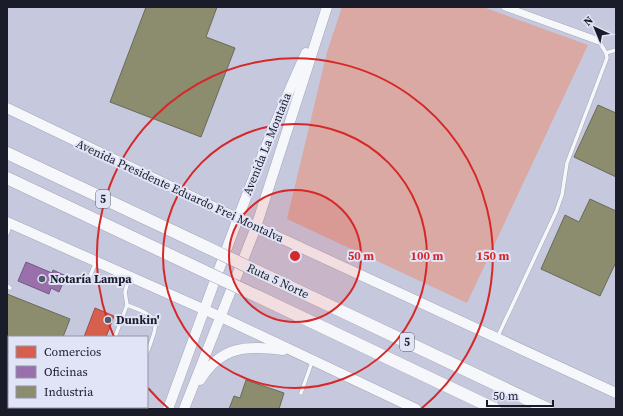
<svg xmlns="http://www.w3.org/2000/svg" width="623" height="416" viewBox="0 0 623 416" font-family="'Source Serif 4',serif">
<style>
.green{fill:#daa9a3}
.shops{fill:#d6604d;stroke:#9e4c42}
.offices{fill:#9970ab;stroke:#735784}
.industry{fill:#8c8c6e;stroke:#6a6a59}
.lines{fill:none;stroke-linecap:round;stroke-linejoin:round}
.lane-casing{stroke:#a5a8b7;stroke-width:4.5}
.street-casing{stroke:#a5a8b7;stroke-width:8}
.secondary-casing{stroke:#a5a8b7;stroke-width:11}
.highway-casing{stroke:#a5a8b7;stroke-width:13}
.lane{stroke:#f6f7fa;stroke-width:3.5}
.street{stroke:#f6f7fa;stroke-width:7}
.secondary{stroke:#f6f7fa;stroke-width:10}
.highway{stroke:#f6f7fa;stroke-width:12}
.highway-bridge-casing{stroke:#a5a8b7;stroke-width:13;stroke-linecap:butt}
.highway-bridge{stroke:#f6f7fa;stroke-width:12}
.ring{fill:none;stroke:#d62828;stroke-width:2}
.poi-dot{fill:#565968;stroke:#e1e4f7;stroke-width:1.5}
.labels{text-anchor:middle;stroke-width:4;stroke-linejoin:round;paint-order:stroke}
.shield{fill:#e1e4f7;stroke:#565867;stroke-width:1}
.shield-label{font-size:11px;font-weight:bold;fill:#1a1c29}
.street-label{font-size:12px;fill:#1a1c29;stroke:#e1e4f7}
.poi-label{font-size:12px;font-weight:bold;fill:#1a1c29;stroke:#e1e4f7;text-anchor:start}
.centre{fill:#d62828;stroke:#e1e4f7;stroke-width:2}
.ring-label{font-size:12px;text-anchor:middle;font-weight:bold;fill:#d62828;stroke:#e1e4f7;stroke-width:4;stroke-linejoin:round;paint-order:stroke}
</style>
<rect width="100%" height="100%" fill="#c6c9dd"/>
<polygon class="green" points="342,7 483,7 588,45 467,303 287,219 327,52"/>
<g class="shops">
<polygon points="95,308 114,316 106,337 84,337"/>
<polygon points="57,407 79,407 78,409 56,409"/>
</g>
<polygon class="offices" points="26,262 52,273 53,270 66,276 59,292 51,288 49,294 18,281"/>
<g class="industry">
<polygon points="146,7 217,7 206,37 235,48 201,137 110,102"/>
<polygon points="598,105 616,113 616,177 574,157"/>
<polygon points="590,199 616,211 616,262 600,296 541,269 565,215 579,222"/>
<polygon points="7,294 70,319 63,337 9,337 9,407 22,407 21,409 7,409"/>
<polygon points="246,380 284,393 279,409 229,409 234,396 240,398"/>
</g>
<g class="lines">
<g class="lane-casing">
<g id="lane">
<polyline points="606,53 616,50"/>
<polyline points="7,234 10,226"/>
<polyline points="87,283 96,262"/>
<polyline points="7,286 10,288"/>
<path d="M127,305C162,318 159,320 147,353"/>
<polyline points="115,337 127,305 125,292 129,278"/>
<polyline points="497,338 556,212 562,195 567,163 607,58 606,53 599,41"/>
<polyline points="301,393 312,362"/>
<polyline points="88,407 91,409"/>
<polyline points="127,409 128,407"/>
</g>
</g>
<g class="street-casing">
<polyline id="street" points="505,7 599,41"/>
</g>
<g class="secondary-casing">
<g id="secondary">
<polyline points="7,108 224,212 616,393"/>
<polyline points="7,222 221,317 416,409"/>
<path d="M200,380C222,345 246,346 283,350"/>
<path d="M168,409C212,290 253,169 306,53"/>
<polyline points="184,409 256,227 327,7"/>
</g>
</g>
<g class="highway-casing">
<g id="highway">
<polyline points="7,153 200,244"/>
<polyline points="7,178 191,265"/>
<polyline points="265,275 548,409"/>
<polyline points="257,296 495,409"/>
</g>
</g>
<use href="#lane" class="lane"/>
<use href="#street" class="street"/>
<use href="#secondary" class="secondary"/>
<use href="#highway" class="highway"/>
<g class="highway-bridge-casing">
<g id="highway-bridge">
<polyline points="200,244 265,275"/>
<polyline points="191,265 257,296"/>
</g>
</g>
<use href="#highway-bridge" class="highway-bridge"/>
</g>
<circle cx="295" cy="256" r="66" fill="#d62828" fill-opacity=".12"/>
<g class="ring">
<circle cx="295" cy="256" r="66"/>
<circle cx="295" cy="256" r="132"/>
<path d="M169 409A198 198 0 0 1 148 388M114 337A198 198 0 1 1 421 409"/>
</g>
<g class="poi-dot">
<circle cx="42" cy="279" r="4"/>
<circle cx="108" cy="320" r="4"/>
</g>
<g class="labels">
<g class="shield">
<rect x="96" y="190" width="14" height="18" rx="3"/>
<rect x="400" y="333" width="14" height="18" rx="3"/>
</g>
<g class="shield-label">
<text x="103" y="203">5</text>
<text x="407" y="346">5</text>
</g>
<g class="street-label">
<text transform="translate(267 144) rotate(-68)" y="4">Avenida La Montaña</text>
<text transform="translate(180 191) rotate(25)" y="4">Avenida Presidente Eduardo Frei Montalva</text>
<text transform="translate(278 281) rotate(25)" y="4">Ruta 5 Norte</text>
</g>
<g class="poi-label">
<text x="50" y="283">Notaría Lampa</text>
<text x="116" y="324">Dunkin'</text>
</g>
</g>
<circle cx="295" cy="256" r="6" class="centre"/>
<g class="ring-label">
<text x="361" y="260">50 m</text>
<text x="427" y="260">100 m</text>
<text x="493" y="260">150 m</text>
</g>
<rect width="623" height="416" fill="none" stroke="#1a1c29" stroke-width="16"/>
<rect x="8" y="336" width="140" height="72" fill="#e1e4f7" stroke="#9194a5"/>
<rect x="16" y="346" width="20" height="12" fill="#d6604d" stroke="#9194a5"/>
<text x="44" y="356" font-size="12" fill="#1a1c29">Comercios</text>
<rect x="16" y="366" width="20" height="12" fill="#9970ab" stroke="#9194a5"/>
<text x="44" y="376" font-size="12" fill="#1a1c29">Oficinas</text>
<rect x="16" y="386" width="20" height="12" fill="#8c8c6e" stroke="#9194a5"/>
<text x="44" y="396" font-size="12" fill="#1a1c29">Industria</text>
<g transform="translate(595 28) rotate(316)" stroke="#e1e4f7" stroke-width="3" paint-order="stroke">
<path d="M0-3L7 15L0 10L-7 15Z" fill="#1a1c29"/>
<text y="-6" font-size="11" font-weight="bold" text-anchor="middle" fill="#1a1c29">N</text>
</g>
<path d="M487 400v6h66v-6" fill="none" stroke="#1a1c29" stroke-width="2"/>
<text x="493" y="400" font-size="12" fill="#1a1c29" stroke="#e1e4f7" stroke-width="3" paint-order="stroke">50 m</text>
</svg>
